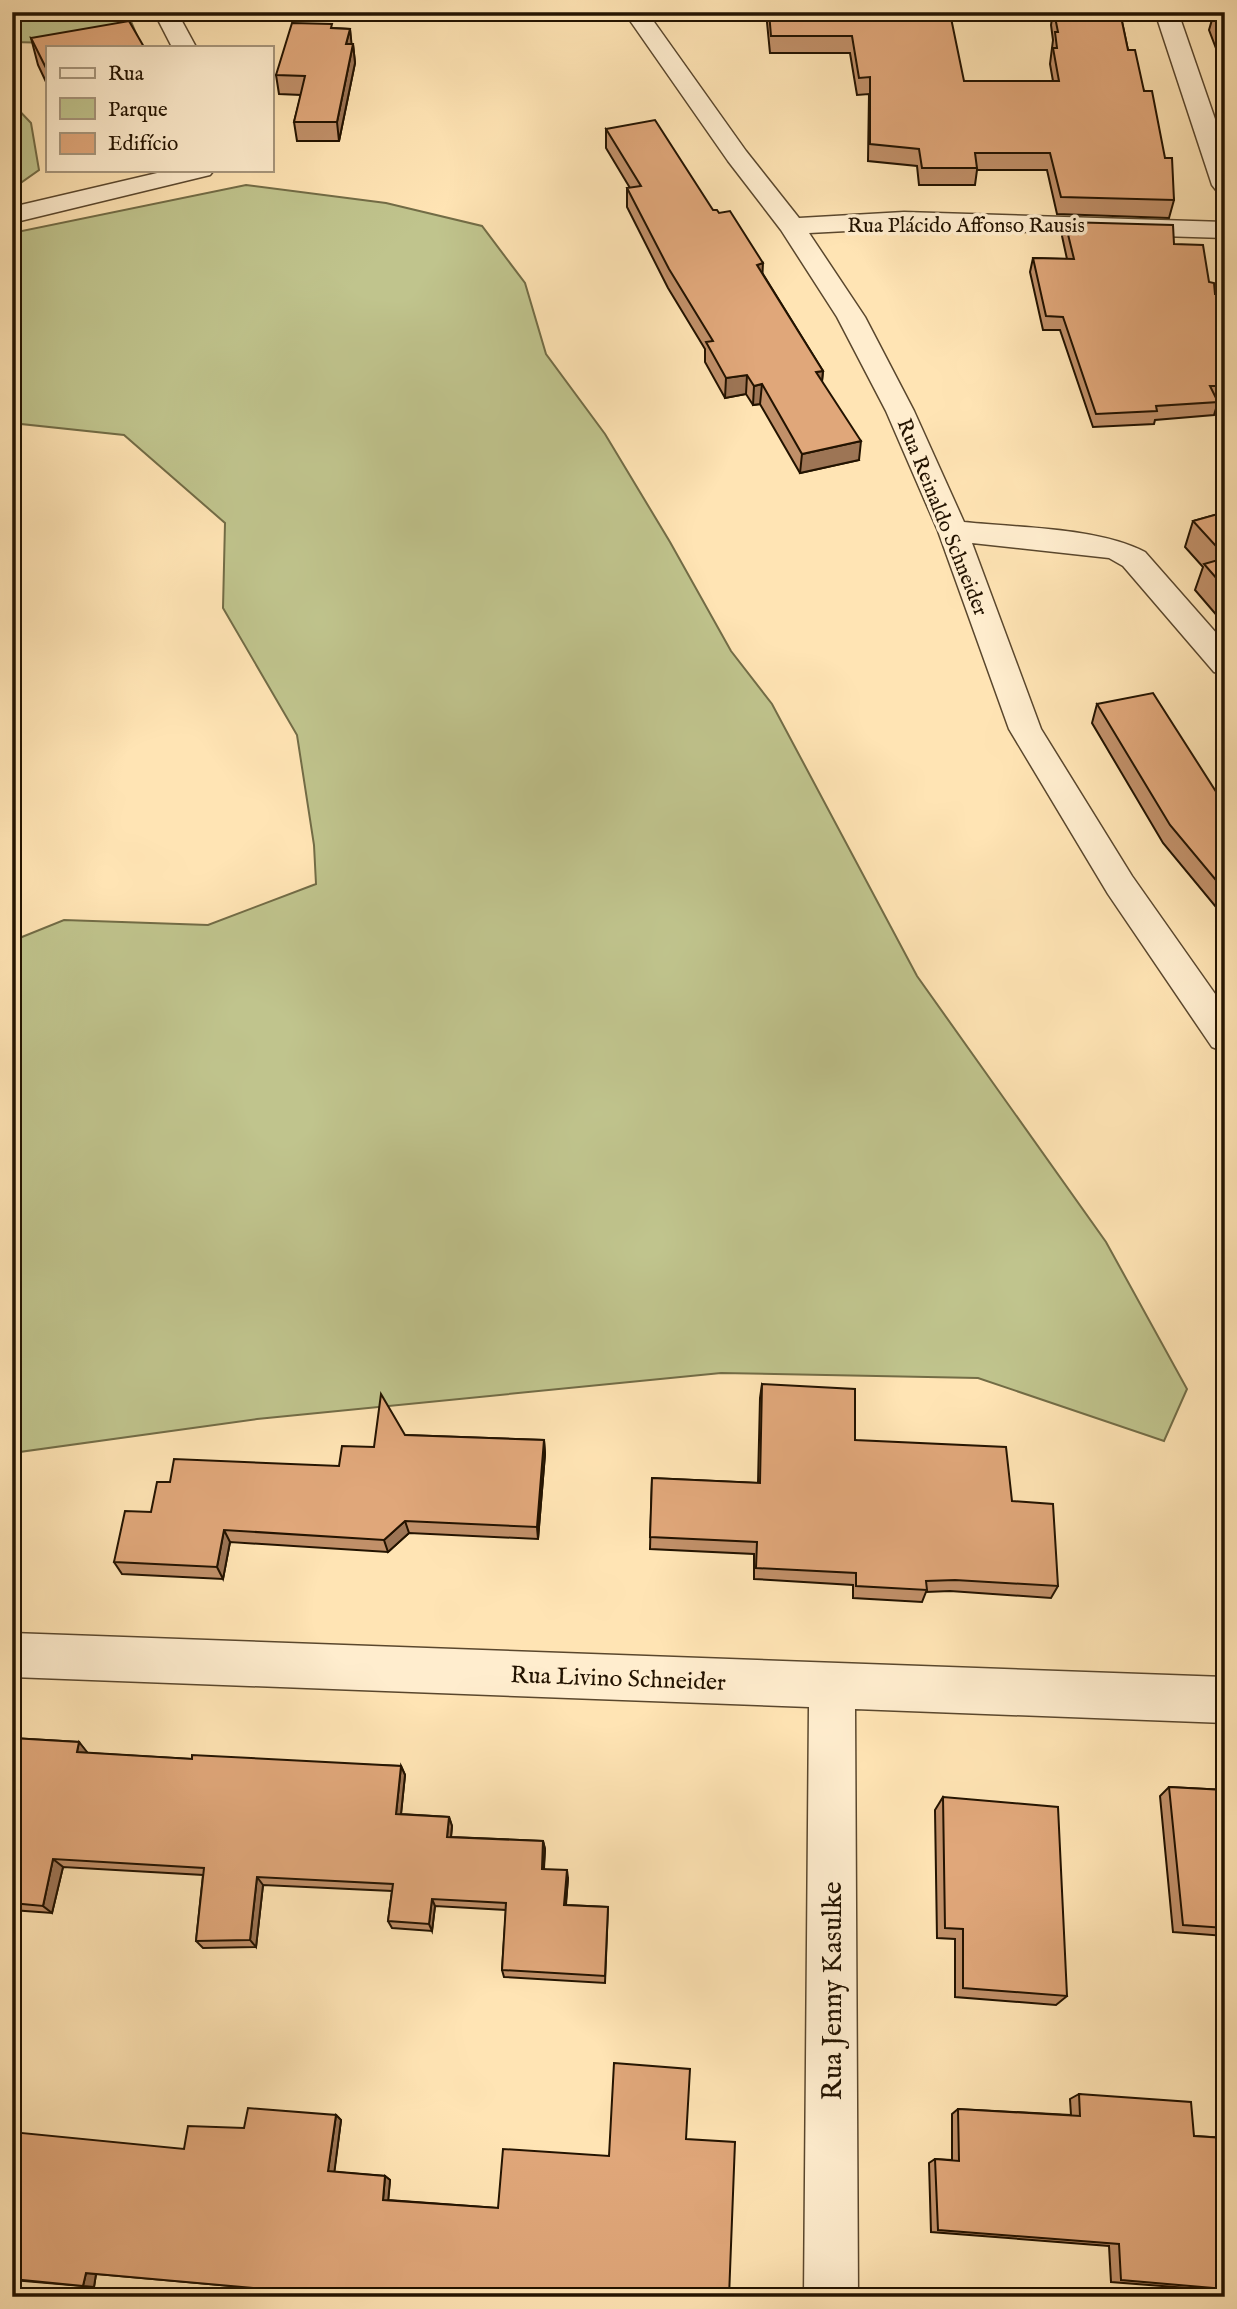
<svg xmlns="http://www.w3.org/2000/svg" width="1237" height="2309" viewBox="0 0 1237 2309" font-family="'IM FELL English',serif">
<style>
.green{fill:#c0c48d;stroke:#726c46;stroke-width:2}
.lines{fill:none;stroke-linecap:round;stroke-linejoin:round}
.minor-casing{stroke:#5a472d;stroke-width:3}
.minor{fill:#ffedce;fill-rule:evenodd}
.wall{fill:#c19069;stroke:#231300;stroke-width:2}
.shaded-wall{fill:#9d7555;stroke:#231300;stroke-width:2}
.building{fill:#e0a77a;stroke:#231300;stroke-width:2}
.labels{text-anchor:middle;stroke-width:7;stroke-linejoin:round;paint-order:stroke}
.far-street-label{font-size:21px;fill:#231300;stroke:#ffedce}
.street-label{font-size:24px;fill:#231300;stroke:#ffedce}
.near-street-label{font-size:28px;fill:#231300;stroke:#ffedce}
</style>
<rect width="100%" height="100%" fill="#ffe4b4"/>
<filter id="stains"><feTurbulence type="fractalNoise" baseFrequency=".00286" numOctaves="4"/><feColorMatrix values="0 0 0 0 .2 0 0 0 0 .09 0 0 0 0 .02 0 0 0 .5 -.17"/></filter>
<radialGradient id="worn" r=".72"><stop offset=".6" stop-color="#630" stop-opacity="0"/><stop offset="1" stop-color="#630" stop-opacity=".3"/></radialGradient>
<g class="green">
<polygon points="12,12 127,12 141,45 12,42"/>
<polygon points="12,103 31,123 39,170 12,189"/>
<polygon points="246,185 386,203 482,226 525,283 546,354 605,434 670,542 731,651 772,704 917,976 1106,1242 1187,1389 1164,1441 978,1378 721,1373 257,1419 12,1453 12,941 64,920 208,925 316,884 314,845 297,735 223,608 225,523 124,435 12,423 12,233"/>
</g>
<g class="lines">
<g class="minor-casing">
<g id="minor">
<polygon points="154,12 177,12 196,47 172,47"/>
<path d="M624,12H647L746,151L799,218L904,212L1225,222V238L904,228L809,233L865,317L914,411L964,522C1018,528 1097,527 1145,552L1225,643V675L1214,672L1123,566L1109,558L972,543L1041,729L1132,876L1225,1008V1052L1212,1047L1108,894L1009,729L938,531L886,411L837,317L781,230L728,161Z"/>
<polygon points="1155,12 1178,12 1225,148 1225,193 1216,190 1212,185"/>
<polygon points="170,170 214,170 210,175 12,223 12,207"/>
<polygon points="12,1633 1225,1677 1225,1723 855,1709 858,2297 804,2297 809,1707 12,1677"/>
</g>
</g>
<use href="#minor" class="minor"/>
</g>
<g class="wall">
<polygon points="766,12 898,12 899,18 964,81 1053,81 1050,64 1053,40 1051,25 1053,12 1120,12 1128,50 1144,91 1174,200 1169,218 1057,214 1047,170 977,170 975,185 919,185 917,166 868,161 869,94 857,95 850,53 770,53"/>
<polygon points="1225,12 1225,72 1209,30 1214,13"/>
<polygon points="332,28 350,29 351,44 353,44 355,63 339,141 297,141 294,122 301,95 279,94 276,75"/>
<polygon points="31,38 47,47 47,84 38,65"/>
<polygon points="606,129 713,210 763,274 823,371 822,382 859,460 800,473 760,404 753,405 746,394 725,398 705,362 705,349 668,288 627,207 627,188 630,188 606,148"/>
<polygon points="1065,222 1174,244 1209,282 1215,294 1225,295 1225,400 1217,399 1218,402 1214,415 1155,420 1154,424 1093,427 1060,330 1043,330 1030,272 1033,258 1067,259 1062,236"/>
<polygon points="1225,512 1225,625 1195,590 1203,567 1185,547 1193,521"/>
<polygon points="1097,704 1222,801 1225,800 1225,918 1163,843 1092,723"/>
<polygon points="762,1384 855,1440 1012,1501 1058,1586 1051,1598 950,1591 926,1592 922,1602 853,1598 853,1585 754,1579 754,1554 650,1549 652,1478 758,1483 760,1398"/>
<polygon points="405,1435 544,1440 545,1454 538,1539 409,1533 388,1552 230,1542 223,1579 122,1574 114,1562 151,1512 170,1482 339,1466 374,1447"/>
<polygon points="12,1738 79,1742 87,1753 192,1759 401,1766 405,1775 401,1814 449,1817 452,1826 451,1837 543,1841 545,1849 544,1869 568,1878 566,1905 608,1907 605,1983 504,1977 502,1970 506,1910 435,1906 432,1931 392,1928 388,1921 392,1891 263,1885 256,1947 203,1948 196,1941 203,1875 63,1867 52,1913 12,1910"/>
<polygon points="1169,1787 1225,1790 1225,1936 1173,1932 1160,1796"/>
<polygon points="943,1797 1067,1996 1056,2005 955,1997 955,1939 937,1938 935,1810"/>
<polygon points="1079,2094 1194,2136 1225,2138 1225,2297 1214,2297 1213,2290 1111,2282 1109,2246 931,2232 929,2163 935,2159 952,2160 952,2114 958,2109 1071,2115 1070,2099"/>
<polygon points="336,2115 341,2120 334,2172 385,2176 390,2180 388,2200 498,2208 609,2156 686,2139 343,2296 96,2274 94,2287 12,2280 184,2149 244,2128"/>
</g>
<g class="shaded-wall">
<polygon points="350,29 352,48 346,44"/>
<polygon points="353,44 355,63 339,141 337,122"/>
<polygon points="69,170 83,170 70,172"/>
<polygon points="763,263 762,283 757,265"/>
<polygon points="823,371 821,390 816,372"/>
<polygon points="747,375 746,394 725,398 726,378"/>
<polygon points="762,384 760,404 753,405 754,386"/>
<polygon points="861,441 859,460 800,473 802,454"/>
<polygon points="544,1440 545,1454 538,1539 537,1527"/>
<polygon points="405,1521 409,1533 388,1552 384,1540"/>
<polygon points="224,1530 230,1542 223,1579 217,1567"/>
<polygon points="79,1742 87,1752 85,1762 77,1752"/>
<polygon points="401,1766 405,1775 400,1823 396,1814"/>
<polygon points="449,1817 452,1826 450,1846 447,1837"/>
<polygon points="543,1841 545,1849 543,1877 542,1869"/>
<polygon points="53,1859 63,1867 52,1913 43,1906"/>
<polygon points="567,1870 568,1878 565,1912 564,1905"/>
<polygon points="257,1877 263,1885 256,1947 250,1940"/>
<polygon points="432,1899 435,1906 432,1931 429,1924"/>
<polygon points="336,2115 341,2120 334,2175 328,2171"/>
<polygon points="385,2176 390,2180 388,2203 383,2200"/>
<polygon points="86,2273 96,2274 94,2287 83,2286"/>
</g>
<g class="building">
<polygon points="769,12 898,12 899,18 951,18 964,81 1059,81 1053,48 1057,48 1055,32 1058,32 1054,12 1120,12 1128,50 1135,50 1144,91 1152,91 1165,158 1172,158 1174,200 1061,197 1050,153 975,153 977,168 922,168 919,149 870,144 870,77 859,78 852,36 771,36"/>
<polygon points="1225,12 1225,42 1214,13"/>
<polygon points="129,21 144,47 47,47 47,70 31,38"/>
<polygon points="292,23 332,24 331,28 350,29 346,44 353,44 337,122 294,122 305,76 276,75"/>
<polygon points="655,120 713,210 717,210 719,213 730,211 763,263 757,265 823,371 816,372 861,441 802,454 762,384 754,386 747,375 726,378 706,342 713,341 669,269 627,188 641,186 606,129"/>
<polygon points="1065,222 1173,225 1174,244 1203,245 1209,282 1214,283 1215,294 1225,295 1225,386 1210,386 1218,402 1156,406 1157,411 1096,414 1063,317 1046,316 1033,258 1074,259"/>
<polygon points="1225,512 1225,556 1193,521"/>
<polygon points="1225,558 1225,588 1204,564"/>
<polygon points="1153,693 1222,801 1225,800 1225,891 1170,825 1097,704"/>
<polygon points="762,1384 855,1389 855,1440 1006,1447 1012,1501 1053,1504 1058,1586 955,1580 926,1581 927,1590 856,1586 856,1573 756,1568 757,1542 650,1537 652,1478 760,1483"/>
<polygon points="381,1394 405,1435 544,1440 537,1527 405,1521 384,1540 224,1530 217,1567 114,1562 125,1511 151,1512 157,1482 170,1482 174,1459 339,1466 342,1446 374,1447"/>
<polygon points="12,1738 79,1742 77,1752 192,1759 192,1755 401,1766 396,1814 449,1817 447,1837 543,1841 542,1869 567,1870 564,1905 608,1907 605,1976 502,1970 506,1903 432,1899 429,1924 388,1921 393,1884 257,1877 250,1940 196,1941 204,1868 53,1859 43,1906 12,1903"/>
<polygon points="1169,1787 1225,1790 1225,1928 1183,1925"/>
<polygon points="943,1797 1058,1807 1067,1996 963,1988 963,1929 945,1928"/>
<polygon points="614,2063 690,2069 686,2139 735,2142 729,2297 342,2297 343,2296 86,2273 83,2286 12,2279 12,2132 184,2149 188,2126 244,2128 248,2108 336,2115 328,2171 385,2176 383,2200 498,2208 503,2149 609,2156"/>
<polygon points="1079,2094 1191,2102 1194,2136 1225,2138 1225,2289 1121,2280 1119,2244 938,2230 935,2159 959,2161 958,2109 1080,2116"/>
</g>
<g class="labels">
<g class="far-street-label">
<text x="966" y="232">Rua Plácido Affonso Rausis</text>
<text transform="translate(943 517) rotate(68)" y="7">Rua Reinaldo Schneider</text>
</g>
<g class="street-label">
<text transform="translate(618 1678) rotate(2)" y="8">Rua Livino Schneider</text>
</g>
<g class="near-street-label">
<text transform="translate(831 1991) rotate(-90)" y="10">Rua Jenny Kasulke</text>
</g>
</g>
<rect width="1237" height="2309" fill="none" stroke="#ffe4b4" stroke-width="42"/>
<rect x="14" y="14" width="1209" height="2281" fill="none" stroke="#231300" stroke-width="3.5"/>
<rect x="21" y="21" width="1195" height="2267" fill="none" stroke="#231300" stroke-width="2"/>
<rect x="46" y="46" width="228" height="126" fill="#ffedce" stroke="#a7967c" stroke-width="2"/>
<rect x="60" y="68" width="35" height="10" fill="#ffedce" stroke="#a7967c" stroke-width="2"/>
<text x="108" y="80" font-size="21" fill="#231300">Rua</text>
<rect x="60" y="98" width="35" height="21" fill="#c0c48d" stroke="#a7967c" stroke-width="2"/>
<text x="108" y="116" font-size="21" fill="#231300">Parque</text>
<rect x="60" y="133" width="35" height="21" fill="#e0a77a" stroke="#a7967c" stroke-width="2"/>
<text x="108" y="150" font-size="21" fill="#231300">Edifício</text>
<rect width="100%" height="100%" filter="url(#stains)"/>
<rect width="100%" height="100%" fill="url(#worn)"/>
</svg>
